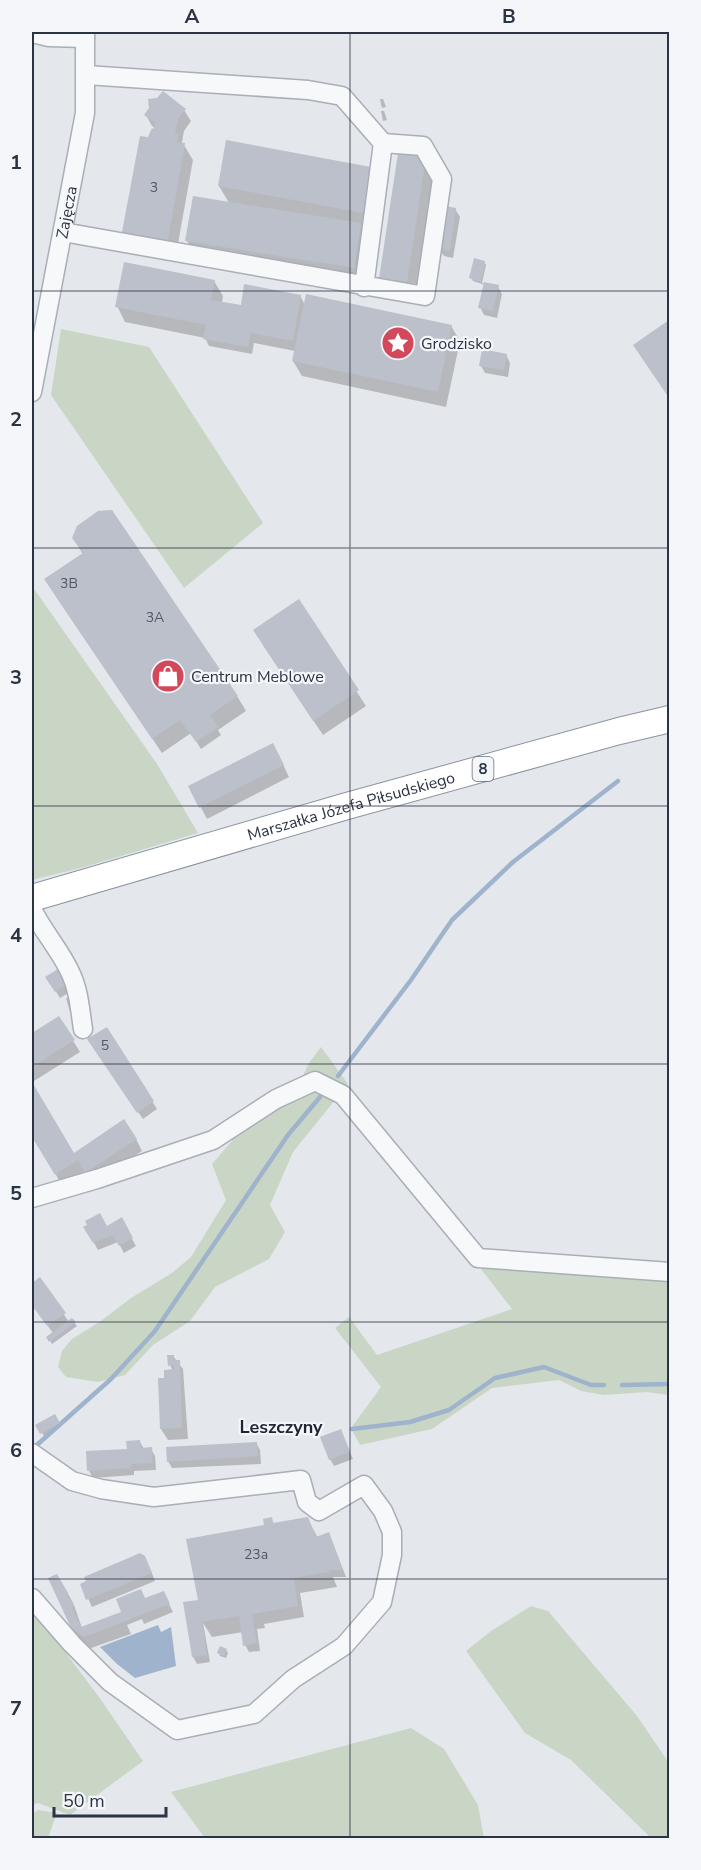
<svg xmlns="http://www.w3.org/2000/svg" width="701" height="1870" viewBox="0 0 701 1870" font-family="'Nunito Sans',sans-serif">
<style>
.green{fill:#c9d6c5}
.water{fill:#9fb4cc}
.shadow{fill:#0003}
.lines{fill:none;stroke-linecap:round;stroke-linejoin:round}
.stream{stroke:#9fb4cc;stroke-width:4.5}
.building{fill:#bbc0ca}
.minor-casing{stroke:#a9aeb7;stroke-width:21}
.highway-casing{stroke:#8b94a3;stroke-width:28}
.minor{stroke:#f7f8fa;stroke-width:18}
.highway{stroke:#fff;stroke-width:26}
.grid{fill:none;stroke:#2b3445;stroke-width:1.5;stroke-opacity:0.55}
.labels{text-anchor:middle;stroke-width:4.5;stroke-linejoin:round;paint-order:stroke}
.number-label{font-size:14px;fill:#4f5766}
.shield{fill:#f4f6f9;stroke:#676e7b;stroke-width:1.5}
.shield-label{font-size:15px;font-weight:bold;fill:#2b3445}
.street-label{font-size:16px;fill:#2b3445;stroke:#f4f6f9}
.poi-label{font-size:16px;fill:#2b3445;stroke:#f4f6f9;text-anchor:start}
.neighbourhood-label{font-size:18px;font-weight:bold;fill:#1d2536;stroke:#f4f6f9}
.neatline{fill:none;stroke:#2b3445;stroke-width:2}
.grid-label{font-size:20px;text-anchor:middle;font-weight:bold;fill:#2b3445}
</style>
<rect width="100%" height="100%" fill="#e4e7ec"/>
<g class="green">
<polygon points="61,329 149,347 263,523 184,588 51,395"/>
<polygon points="32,586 157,764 198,833 81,868 32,880"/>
<polygon points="321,1047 348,1084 293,1152 270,1205 285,1232 269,1259 215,1287 190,1321 153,1345 125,1375 98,1382 66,1377 58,1367 62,1351 72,1339 101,1321 131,1298 172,1273 191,1257 226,1200 212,1164 232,1141 234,1122 299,1084 309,1063"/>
<polygon points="489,1263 669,1281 669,1395 647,1392 604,1395 581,1391 559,1380 492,1388 432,1429 360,1445 351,1428 381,1387 335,1328 349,1317 377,1355 512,1309 481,1269"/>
<polygon points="531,1606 548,1611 637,1716 669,1763 669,1838 651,1838 571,1760 525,1733 466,1651 491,1631"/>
<polygon points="32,1608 99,1697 143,1761 70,1815 38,1803 32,1805"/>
<polygon points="411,1728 444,1749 478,1805 484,1838 205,1838 171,1792"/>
<polygon points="38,1810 57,1813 48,1838 32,1838 32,1814"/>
</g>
<polygon class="water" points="158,1625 161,1632 171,1627 176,1666 135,1678 117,1664 100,1647"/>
<g class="shadow">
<polygon points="380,99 383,99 386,107 382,108"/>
<polygon points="184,110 191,121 184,131 182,142 193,160 176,255 132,246 124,231 149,139 159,131 152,126 146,115"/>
<polygon points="381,111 384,111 387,120 383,121"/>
<polygon points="425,159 434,174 417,284 411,283 410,290 385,286"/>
<polygon points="370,168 371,228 361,226 369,239 362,283 196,256 187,241 229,203 219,186"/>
<polygon points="455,209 460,217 453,258 444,256 439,249"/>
<polygon points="484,262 486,265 482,283 498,287 502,294 497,318 484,315 480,307 485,285 473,281 471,278"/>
<polygon points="214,281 223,296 222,303 240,306 300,296 305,305 451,326 460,341 446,407 302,376 293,361 295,351 254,343 252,354 209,346 205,338 125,322 117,306"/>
<polygon points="670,322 670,398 635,346"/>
<polygon points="506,355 510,363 508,377 485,373 481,366"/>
<polygon points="74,538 237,696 246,711 218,730 221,735 201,749 191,733 162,753 55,595 83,555"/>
<polygon points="298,601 366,706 323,735 263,645"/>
<polygon points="279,756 289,777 207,819 190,787"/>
<polygon points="57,971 70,992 60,998 47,977"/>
<polygon points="72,997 76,1010 70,1012 66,998"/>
<polygon points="59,1018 80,1052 34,1081 32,1076 32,1035"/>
<polygon points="106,1029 157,1109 143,1119 93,1047"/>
<polygon points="32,1084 74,1155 136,1139 142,1151 92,1183 85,1171 62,1185 32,1134"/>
<polygon points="121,1219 136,1246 124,1253 118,1242 98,1250 85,1227 107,1228"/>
<polygon points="40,1280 69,1322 72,1320 77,1326 52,1344 48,1337 53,1333 32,1305 32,1286"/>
<polygon points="173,1356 183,1369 188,1439 168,1440 161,1429 165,1379 173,1371 170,1365"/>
<polygon points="54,1416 60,1427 44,1436 38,1426"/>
<polygon points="344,1438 353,1459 334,1466 330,1459"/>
<polygon points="140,1442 144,1449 151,1449 155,1456 156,1470 134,1471 134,1475 93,1478 89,1471 129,1450"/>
<polygon points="256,1443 260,1450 261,1464 172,1468 168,1461"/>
<polygon points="307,1518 318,1538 332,1541 346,1577 333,1577 337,1587 300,1593 304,1617 264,1624 265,1628 257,1629 260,1651 249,1652 245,1645 243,1632 212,1637 203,1623 210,1662 197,1664 193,1657 197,1602 271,1519 274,1524"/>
<polygon points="149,1566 155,1581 92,1607 82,1585"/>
<polygon points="65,1588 74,1605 82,1628 120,1613 145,1600 167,1600 173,1612 144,1624 142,1619 127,1625 131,1634 91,1648 79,1640 72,1628"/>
<polygon points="226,1650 228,1653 226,1658 220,1656 219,1653"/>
</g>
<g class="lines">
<g class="stream">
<polyline points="338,1076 411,980 452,920 513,862 618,781"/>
<polyline points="622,1385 670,1384"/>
<polyline points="352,1429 410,1422 449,1410 495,1378 544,1367 591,1385 604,1385"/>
<polyline points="38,1444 111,1379 155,1331 288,1135 320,1097"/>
</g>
</g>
<g class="building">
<polygon points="163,91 186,109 178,119 175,133 179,134 177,142 185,143 168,240 122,232 140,136 148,137 152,128 154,129 155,123 144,115 149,108 148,99 157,98"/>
<polygon points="226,140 371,167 363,213 218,186"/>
<polygon points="398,153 426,157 407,283 379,279"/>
<polygon points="193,196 361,223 354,268 185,241"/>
<polygon points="445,206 456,208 450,251 438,249"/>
<polygon points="474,258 485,261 481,282 469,278"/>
<polygon points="124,262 215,280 211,300 241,305 244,284 301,295 293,341 251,333 248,347 203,339 206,325 115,307"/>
<polygon points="484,282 499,285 493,311 478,308"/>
<polygon points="306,294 452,325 438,392 292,361"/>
<polygon points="669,320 669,398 633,345"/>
<polygon points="482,349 507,354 504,370 479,366"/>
<polygon points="112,510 238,696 210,715 219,727 196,742 180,720 152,739 44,579 83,553 72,538 77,526 98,511"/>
<polygon points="299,599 359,690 313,721 253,630"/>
<polygon points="273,743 284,765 199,808 188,786"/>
<polygon points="58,969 67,984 55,992 45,977"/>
<polygon points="59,1016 75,1040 32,1067 32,1033"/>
<polygon points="107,1027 154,1101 137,1113 87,1039"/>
<polygon points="32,1082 74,1153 124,1119 137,1139 85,1173 78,1160 55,1175 32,1137"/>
<polygon points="100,1213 107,1226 122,1217 133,1238 119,1246 112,1235 93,1243 83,1227 87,1225 85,1221"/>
<polygon points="40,1277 66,1313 47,1326 32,1305 32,1283"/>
<polygon points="72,1318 76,1322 49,1342 46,1337"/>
<polygon points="167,1355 174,1355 174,1360 180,1360 182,1428 160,1429 158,1378 164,1378 164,1370 174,1369 173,1365 168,1366"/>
<polygon points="55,1414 60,1423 40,1434 35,1425"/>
<polygon points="341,1429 350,1452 329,1460 320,1437"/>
<polygon points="140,1440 141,1448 152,1447 153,1463 131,1464 131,1468 87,1471 86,1451 127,1449 126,1441"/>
<polygon points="257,1442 258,1456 167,1462 166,1447"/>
<polygon points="272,1517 273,1523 308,1517 316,1537 329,1532 343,1570 329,1570 330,1572 294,1578 298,1606 252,1614 257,1643 243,1646 239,1616 202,1622 207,1655 192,1657 183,1602 198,1600 186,1539 264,1525 263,1519"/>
<polygon points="140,1553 145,1556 152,1573 86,1600 80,1584 86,1581 84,1577"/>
<polygon points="57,1574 68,1593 66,1594 69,1599 71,1599 74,1606 72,1607 81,1627 121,1612 116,1599 141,1589 145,1598 164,1591 170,1604 84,1637 71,1628 48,1578"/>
<polygon points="220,1646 227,1649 224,1656 217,1653"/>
</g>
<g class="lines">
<g class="minor-casing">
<g id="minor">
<polyline points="32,33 49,37 85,38"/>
<polyline points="86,75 308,90 342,96 383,143"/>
<polyline points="63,232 425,296 442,179 423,146 383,143 364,287"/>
<path id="s1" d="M32,392L85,113V32"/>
<path d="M32,909C43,932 61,951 71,974C79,991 80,1010 83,1029"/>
<polyline points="32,1198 97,1179 213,1140 276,1099 315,1081 343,1095 478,1258 670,1272"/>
<polyline points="32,1453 72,1481 101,1489 154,1497 301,1480 307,1502 319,1511 364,1485 383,1511 392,1532 392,1555 382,1602 344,1646 293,1679 254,1714 177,1730 110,1682 72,1644 32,1598"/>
</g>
</g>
<g class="highway-casing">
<g id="highway">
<path id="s2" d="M32,898L347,806L619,731L670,719"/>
</g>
</g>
<use href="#minor" class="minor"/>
<use href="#highway" class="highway"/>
</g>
<path class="grid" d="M350,32V1838M32,291H670M32,548H670M32,806H670M32,1064H670M32,1322H670M32,1579H670"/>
<defs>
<g id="sight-disc" transform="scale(1.725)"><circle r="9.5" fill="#d1495b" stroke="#f4f6f9"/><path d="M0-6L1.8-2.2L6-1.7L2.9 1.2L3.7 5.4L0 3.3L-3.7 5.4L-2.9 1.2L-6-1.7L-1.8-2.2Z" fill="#fff"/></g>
<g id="shop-disc" transform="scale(1.725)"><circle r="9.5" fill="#d1495b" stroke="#f4f6f9"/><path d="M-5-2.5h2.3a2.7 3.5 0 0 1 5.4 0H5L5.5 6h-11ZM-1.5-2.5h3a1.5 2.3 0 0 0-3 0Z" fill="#fff"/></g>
</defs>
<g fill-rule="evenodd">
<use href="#sight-disc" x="398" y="343"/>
<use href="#shop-disc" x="168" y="676"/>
</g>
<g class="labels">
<g class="number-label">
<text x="154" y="192">3</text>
<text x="69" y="588">3B</text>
<text x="155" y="622">3A</text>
<text x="105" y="1050">5</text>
<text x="256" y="1559">23a</text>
</g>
<rect class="shield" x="472.5" y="757" width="21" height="24" rx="4.5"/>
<g class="shield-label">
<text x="483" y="774">8</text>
</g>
<g class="street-label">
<text dy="6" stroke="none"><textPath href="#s1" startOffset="183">Zajęcza</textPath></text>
<text dy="6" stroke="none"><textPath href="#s2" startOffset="332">Marszałka Józefa Piłsudskiego</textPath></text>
</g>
<g class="poi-label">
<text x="421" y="349">Grodzisko</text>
<text x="191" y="682">Centrum Meblowe</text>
</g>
<g class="neighbourhood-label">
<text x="281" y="1433">Leszczyny</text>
</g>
</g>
<rect width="701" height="1870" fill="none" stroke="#f4f6f9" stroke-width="66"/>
<path d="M54 1807v9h112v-9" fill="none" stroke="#2b3445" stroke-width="3"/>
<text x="63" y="1807" font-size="18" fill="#2b3445" stroke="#f4f6f9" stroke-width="4.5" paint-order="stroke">50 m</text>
<rect x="33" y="33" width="635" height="1804" class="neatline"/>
<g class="grid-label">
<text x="192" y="23">A</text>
<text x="509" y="23">B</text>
<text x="16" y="169">1</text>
<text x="16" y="426">2</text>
<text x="16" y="684">3</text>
<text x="16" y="942">4</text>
<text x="16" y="1200">5</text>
<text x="16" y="1457">6</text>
<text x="16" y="1715">7</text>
</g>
</svg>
